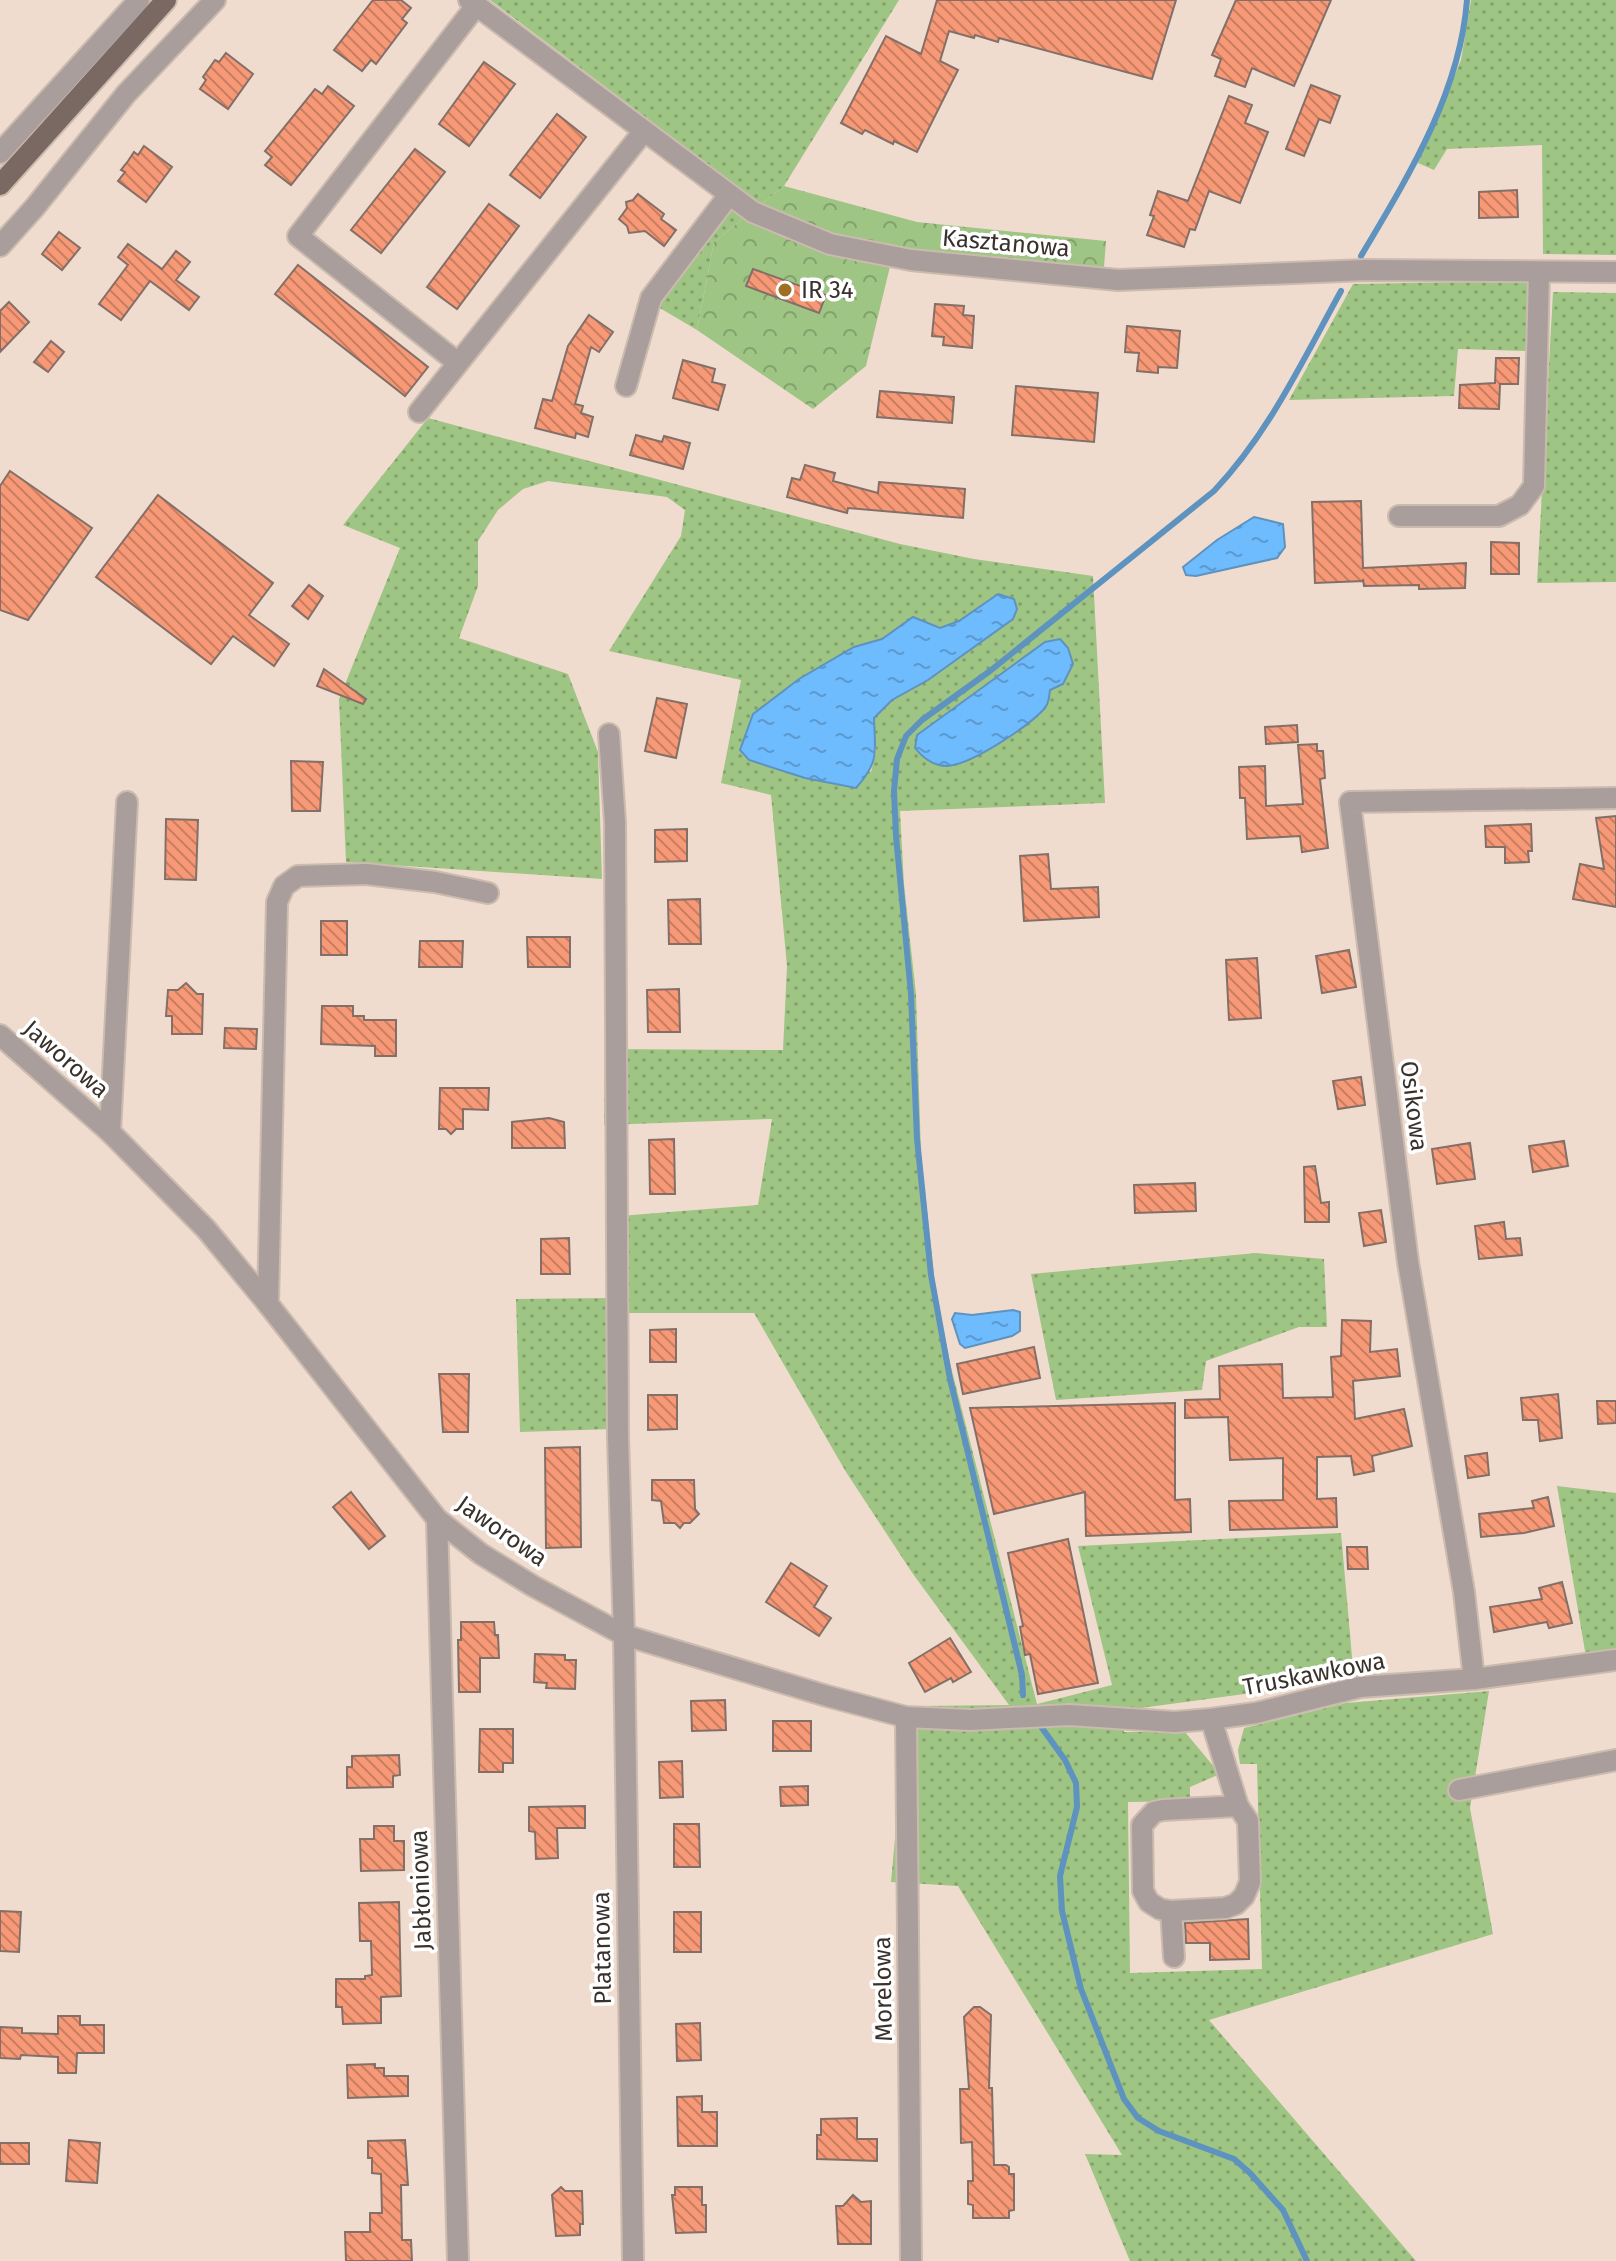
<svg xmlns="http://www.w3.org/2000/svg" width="1616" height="2261" viewBox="0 0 1616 2261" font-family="'Fira Sans',sans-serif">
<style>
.grass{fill:url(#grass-dots);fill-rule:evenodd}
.forest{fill:url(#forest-crowns)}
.water{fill:url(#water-ripples);stroke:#5e92bf;stroke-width:2}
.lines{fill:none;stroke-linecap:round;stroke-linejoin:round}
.stream{stroke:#5e92bf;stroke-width:6}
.building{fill:url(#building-back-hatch);stroke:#846f68;stroke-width:2}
.minor-casing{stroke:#cbbaae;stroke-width:24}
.major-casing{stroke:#cbbaae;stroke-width:24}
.minor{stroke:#a99e9b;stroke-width:20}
.major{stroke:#7a6862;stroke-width:20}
.poi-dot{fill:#a06f23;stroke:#fff;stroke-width:3}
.labels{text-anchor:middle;stroke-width:7;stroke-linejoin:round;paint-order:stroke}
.street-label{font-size:24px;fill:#39312c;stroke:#fff}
.poi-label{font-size:24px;fill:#39312c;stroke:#fff;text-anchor:start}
</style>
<defs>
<pattern id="grass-dots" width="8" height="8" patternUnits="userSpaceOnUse" patternTransform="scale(2)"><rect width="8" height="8" fill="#9ec584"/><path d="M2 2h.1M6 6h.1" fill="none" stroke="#82a16c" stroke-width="1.8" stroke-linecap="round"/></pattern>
<pattern id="forest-crowns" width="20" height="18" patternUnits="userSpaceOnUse" patternTransform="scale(2)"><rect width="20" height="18" fill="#9ec584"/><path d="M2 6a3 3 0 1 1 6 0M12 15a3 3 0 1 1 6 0" fill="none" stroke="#82a16c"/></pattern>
<pattern id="water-ripples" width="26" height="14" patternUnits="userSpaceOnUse" patternTransform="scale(2)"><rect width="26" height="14" fill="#6ebbfe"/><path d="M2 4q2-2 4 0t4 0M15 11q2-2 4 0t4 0" fill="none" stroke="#5b99ce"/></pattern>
<pattern id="building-back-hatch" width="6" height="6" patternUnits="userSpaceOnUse" patternTransform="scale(2)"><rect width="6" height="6" fill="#f79976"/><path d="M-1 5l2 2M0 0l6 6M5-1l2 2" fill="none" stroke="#c97d61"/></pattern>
</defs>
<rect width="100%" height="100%" fill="#f0dcce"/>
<g class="grass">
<polygon points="490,0 899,0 784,186 714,242 697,330 653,304 741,189"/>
<polygon points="1471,0 1616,0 1616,255 1543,254 1542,145 1447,149 1434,170 1418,163 1461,60"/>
<polygon points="1530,281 1526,351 1458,349 1454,396 1289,400 1353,284"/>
<polygon points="1553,292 1616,293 1616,582 1537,583"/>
<path d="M428,418L900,544L974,559L1093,576L1105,803L900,811L904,884L916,994L921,1154L936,1294L950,1363L1037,1704L1112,1685L1078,1546L1341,1533L1354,1679L1119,1711L1124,1732H1185L1220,1774L1190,1787V1801L1128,1802L1130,1973L1262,1969L1257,1764H1240L1238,1750L1244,1728L1346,1703L1489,1691L1470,1808L1493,1934L1209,2020L1416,2261H1130L1085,2154L1122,2155L958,1886L891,1882L901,1773L917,1706L1009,1705L913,1574L846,1472L754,1313H610L612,1429L520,1432L516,1299L609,1298L607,1217L758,1205L772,1119L604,1125L605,1049L783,1050L787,966L771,795L721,783L741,680L609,651L681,536L685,510L667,497L548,481L523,489L498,510L478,541V586L459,638L568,674L598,752L602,879L346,862L339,699L400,548L343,525ZM998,594L928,680L891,700L874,718L876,751L871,772L753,714L799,679L854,647L882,639L913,617L940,628L959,621ZM1063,684L1050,690L918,734L953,708Z"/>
<polygon points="1256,1253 1324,1259 1327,1327 1299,1327 1206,1361 1202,1390 1056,1400 1031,1274"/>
<polygon points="1557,1486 1616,1493 1616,1652 1586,1657"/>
</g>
<polygon class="forest" points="784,186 917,222 1106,241 1104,267 894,250 866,366 813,409 697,330 714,242"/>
<g class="water">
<polygon points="1254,517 1283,524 1285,547 1277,558 1196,576 1186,575 1183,567 1217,540"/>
<path d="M998,594L1014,599L1017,609L1013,619L928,680L892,700L874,718C875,752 880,761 856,788L805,778L749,760L740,750L753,714L799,679L854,647L882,639L913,617L940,628L959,621Z"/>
<path d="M1060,639L1068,648L1073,664L1063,684L1050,690C1049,697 1049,703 1045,708C1029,726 971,765 947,766C933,766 923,758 915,748L917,735L1045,642Z"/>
<polygon points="1013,1310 1020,1312 1020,1331 1012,1336 965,1348 960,1344 952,1319 955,1313 972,1315"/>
</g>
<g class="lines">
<g class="stream">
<path d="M1361,256C1408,177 1460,93 1467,0"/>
<path d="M1023,1695L1022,1675L950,1379L931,1275L917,1139L911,994L896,836L894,791L897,759L906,736L922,720L990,671L1214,491C1269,433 1303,360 1341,291"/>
<polyline points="1042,1728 1065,1760 1076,1783 1077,1807 1060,1876 1062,1911 1081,1989 1124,2099 1138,2118 1159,2131 1234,2159 1250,2173 1283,2210 1307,2261"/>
</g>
</g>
<g class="building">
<polygon points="373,0 401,0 411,8 402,19 407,23 376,64 371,60 362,71 334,50"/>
<polygon points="937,0 1176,0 1152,79 999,38 998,42 975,35 974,38 949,31 940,61 958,70 917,152 894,141 893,144 865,130 862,134 841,123 886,36 921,54"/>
<polygon points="1236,0 1331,0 1294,86 1252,68 1245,87 1215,76 1221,59 1212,55"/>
<polygon points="226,53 253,74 228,109 200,89 206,80 203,77 215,60 219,62"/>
<polygon points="484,62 515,84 469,146 439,124"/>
<polygon points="1311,85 1340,96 1330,123 1319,119 1304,156 1286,149"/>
<polygon points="328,86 354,106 291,185 265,165 272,157 265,151 315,89 322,94"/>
<polygon points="1229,96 1252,105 1245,123 1268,132 1240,203 1209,191 1195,230 1190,229 1184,247 1147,235 1154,216 1150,215 1158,191 1188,201"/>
<polygon points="557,114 586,137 540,198 510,175"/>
<polygon points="144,146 172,167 146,202 118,181 125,172 121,170 128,161 134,152 138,155"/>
<polygon points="415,149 445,172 381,253 351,230"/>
<polygon points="1517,190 1518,217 1479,218 1479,192"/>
<polygon points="638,194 664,214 661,219 676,230 664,246 645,231 629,233 627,226 619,219 627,208 626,202 633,200"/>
<polygon points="489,204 519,226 457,309 427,287"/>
<polygon points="59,232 80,248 62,270 42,254"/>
<polygon points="128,244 162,269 176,251 190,262 176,280 199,297 189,310 150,281 121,320 99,304 128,265 118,257"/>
<polygon points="298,265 428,367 405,396 275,294"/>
<polygon points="753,269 826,295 819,313 746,286"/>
<polygon points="9,302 29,322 0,352 0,311"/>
<polygon points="935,304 964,306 963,315 974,316 972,348 943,345 944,337 932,336"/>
<polygon points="589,315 613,332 599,352 591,347 575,404 583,406 581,413 593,417 588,437 576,433 575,438 535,428 543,399 552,401 568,346"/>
<polygon points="1127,326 1180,331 1177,368 1158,367 1158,373 1137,371 1139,353 1125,352"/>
<polygon points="51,341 64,352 48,372 34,362"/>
<polygon points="1496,358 1519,358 1518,384 1500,384 1499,409 1459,408 1460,385 1495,383"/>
<polygon points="683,360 715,369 712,382 725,385 718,410 673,398"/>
<polygon points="1016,386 1098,393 1094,442 1012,435"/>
<polygon points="880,391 954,397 952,423 877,417"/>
<polygon points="636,435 662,442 664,436 690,443 683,469 630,455"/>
<polygon points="805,465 835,473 833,481 878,493 879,482 965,489 963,518 848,508 847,513 787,497 792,478 800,480"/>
<polygon points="10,471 92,528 28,620 0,610 0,486"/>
<polygon points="158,495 273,583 249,615 289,644 274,666 233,636 211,664 96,577"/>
<polygon points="1361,501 1363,568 1466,563 1465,588 1419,589 1419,585 1364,586 1363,579 1363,581 1315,583 1312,502"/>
<polygon points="1491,542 1519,543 1519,574 1491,574"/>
<polygon points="309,585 323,596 308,619 292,606"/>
<polygon points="324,669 366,699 363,704 317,686"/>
<polygon points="657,698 687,704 676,758 645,751"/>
<polygon points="1297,725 1298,742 1266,744 1265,727"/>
<polygon points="1317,744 1317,751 1323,751 1325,778 1320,779 1328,848 1302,852 1300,836 1247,839 1245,798 1240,798 1239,767 1265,766 1266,806 1303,804 1298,745"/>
<polygon points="291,761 323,762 320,811 292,811"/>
<polygon points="1616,816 1616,907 1573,899 1580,864 1604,869 1596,818"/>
<polygon points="166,819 198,820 196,880 165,879"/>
<polygon points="1531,824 1532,851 1528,851 1529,862 1505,863 1505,847 1486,847 1485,826"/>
<polygon points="687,829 687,861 655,862 655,830"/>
<polygon points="1048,854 1051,889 1098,887 1099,917 1024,921 1020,856"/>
<polygon points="700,899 701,944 669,944 668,900"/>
<rect x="321" y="921" width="26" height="34"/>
<polygon points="527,937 570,937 570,967 528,967"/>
<polygon points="420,941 463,941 462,967 419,967"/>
<polygon points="1349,950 1356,987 1322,993 1316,956"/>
<polygon points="1257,958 1261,1018 1229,1020 1226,960"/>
<polygon points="186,983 197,994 203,994 202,1034 172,1034 172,1016 166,1016 168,990 178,990"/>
<polygon points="679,989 680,1032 648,1032 647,990"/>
<polygon points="322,1006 353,1006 353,1016 364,1016 364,1020 396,1020 396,1056 375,1056 375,1046 321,1044"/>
<polygon points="225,1028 257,1029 256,1049 224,1048"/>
<polygon points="1361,1077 1365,1105 1338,1109 1333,1081"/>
<polygon points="440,1088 489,1088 488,1110 463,1109 463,1129 456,1129 451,1134 446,1129 439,1129"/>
<polygon points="549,1118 564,1122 565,1148 512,1148 512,1122"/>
<polygon points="674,1139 675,1194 650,1194 649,1140"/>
<polygon points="1564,1141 1568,1166 1533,1172 1529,1146"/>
<polygon points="1470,1143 1475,1179 1437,1184 1432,1149"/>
<polygon points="1315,1166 1321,1203 1329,1202 1329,1222 1305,1222 1304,1167"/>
<polygon points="1195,1183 1196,1211 1135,1213 1134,1185"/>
<polygon points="1381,1210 1386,1242 1364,1246 1359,1213"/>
<polygon points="1504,1222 1506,1239 1520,1238 1522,1255 1479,1259 1475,1226"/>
<polygon points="569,1238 570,1274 541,1274 541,1239"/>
<polygon points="1342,1320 1371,1321 1370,1352 1397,1349 1400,1376 1353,1381 1355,1419 1404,1409 1412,1446 1372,1456 1374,1471 1354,1475 1351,1456 1317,1457 1317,1499 1336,1498 1337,1527 1230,1530 1229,1501 1283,1500 1283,1458 1230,1460 1228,1417 1185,1418 1185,1400 1220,1399 1219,1366 1282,1364 1283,1398 1333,1397 1331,1357 1341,1356"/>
<polygon points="676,1329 676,1362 650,1362 650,1330"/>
<polygon points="1034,1347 1040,1378 963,1394 957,1364"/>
<polygon points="439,1374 469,1374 468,1432 443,1432"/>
<polygon points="1558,1394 1562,1438 1540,1441 1538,1420 1523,1420 1521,1398"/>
<polygon points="648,1395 677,1395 677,1429 648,1430"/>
<polygon points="1597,1401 1616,1401 1616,1423 1598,1424"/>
<polygon points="1175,1403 1175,1500 1190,1499 1191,1532 1086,1536 1085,1492 994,1514 970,1408"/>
<polygon points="580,1447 581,1547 546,1548 545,1448"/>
<polygon points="1487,1453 1489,1475 1468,1478 1465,1456"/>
<polygon points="652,1480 694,1480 695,1509 699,1514 690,1523 684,1523 680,1528 675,1523 664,1523 661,1501 652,1500"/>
<polygon points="351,1492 385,1536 369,1549 333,1507"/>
<polygon points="1548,1497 1554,1526 1524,1533 1481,1537 1479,1514 1534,1508 1532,1501"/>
<polygon points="1068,1539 1098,1683 1038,1694 1030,1654 1025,1655 1020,1627 1023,1626 1008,1553"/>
<polygon points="1347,1547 1367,1547 1368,1569 1348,1569"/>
<polygon points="791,1563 827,1586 814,1607 831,1618 819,1636 766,1602"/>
<polygon points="1562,1582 1572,1623 1549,1628 1547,1622 1494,1632 1490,1607 1542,1599 1539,1588"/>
<polygon points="461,1622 494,1622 495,1635 498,1635 499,1658 480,1658 480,1692 459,1692 458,1640 461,1640"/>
<polygon points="950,1638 971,1672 953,1682 951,1678 925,1692 909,1663"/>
<polygon points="535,1654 565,1655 565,1660 576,1660 575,1689 546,1688 547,1683 534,1682"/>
<polygon points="725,1700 726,1730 692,1731 691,1701"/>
<rect x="773" y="1721" width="38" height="30"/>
<polygon points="480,1729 513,1729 513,1763 503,1763 503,1772 479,1772"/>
<polygon points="399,1755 400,1775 393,1776 393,1787 347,1788 347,1767 352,1767 352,1756"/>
<polygon points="682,1761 683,1797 660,1798 659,1762"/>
<polygon points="808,1786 808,1805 781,1806 780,1787"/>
<polygon points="585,1806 585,1828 557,1828 558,1858 536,1859 535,1832 529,1831 529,1807"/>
<polygon points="674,1824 699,1824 700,1867 674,1867"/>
<polygon points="374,1826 394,1826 394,1841 404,1841 404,1870 361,1871 360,1839 374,1839"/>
<polygon points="399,1902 401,1996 381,1997 381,2023 343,2024 342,2007 336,2007 336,1979 365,1979 365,1976 372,1975 371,1941 360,1941 359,1903"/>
<polygon points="0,1911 21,1912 19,1952 0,1951"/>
<rect x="674" y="1912" width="27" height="40"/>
<polygon points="1248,1919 1249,1959 1210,1960 1210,1943 1186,1943 1185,1923"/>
<polygon points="974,2007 980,2007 991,2015 989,2088 992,2088 994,2165 1006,2165 1009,2167 1009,2174 1014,2174 1014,2210 1009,2211 1009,2218 973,2218 973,2205 968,2204 968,2181 973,2181 972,2142 961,2143 960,2089 969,2089 964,2017"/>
<polygon points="58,2016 80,2016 80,2025 104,2025 104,2053 77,2053 76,2073 58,2073 58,2057 21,2055 20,2059 0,2058 0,2027 22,2028 22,2033 58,2034"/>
<polygon points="700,2023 701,2060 677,2061 676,2024"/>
<polygon points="375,2064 375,2068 384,2068 384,2076 408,2076 408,2096 348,2098 347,2065"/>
<polygon points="702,2096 702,2112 717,2112 717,2146 678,2146 677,2097"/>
<polygon points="857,2118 857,2139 877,2139 877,2161 817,2159 817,2135 821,2135 821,2119"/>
<polygon points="69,2140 100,2143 97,2183 66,2181"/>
<polygon points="405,2140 408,2185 401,2185 402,2240 411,2240 412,2261 346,2261 345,2232 370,2232 370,2213 382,2213 381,2174 372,2173 372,2158 368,2158 368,2141"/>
<rect x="0" y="2143" width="29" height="21"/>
<polygon points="561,2187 565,2191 582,2191 583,2224 580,2224 580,2235 556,2236 552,2195"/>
<polygon points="675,2187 702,2187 702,2205 706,2205 706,2232 676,2233 672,2195 675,2195"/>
<polygon points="853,2195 861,2202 871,2201 871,2244 838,2244 836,2206 843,2206"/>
</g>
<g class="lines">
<g class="minor-casing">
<g id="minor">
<polyline points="469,0 753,212 830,244 911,260 1118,280 1366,270 1616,272"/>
<polyline points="0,153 139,0"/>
<polyline points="0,246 35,207 126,94 215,0"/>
<polyline points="458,363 298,236 476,6"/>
<polyline points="626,386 651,298 729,195"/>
<polyline points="419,412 644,131"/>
<polyline points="1399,516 1499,516 1520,505 1534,486 1539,272"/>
<polyline points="609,734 615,822 618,1437 624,1635 633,2261"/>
<polyline points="0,1035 110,1132 206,1229 268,1304 437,1519 481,1554 533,1586 624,1635 827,1696 906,1717 970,1720 1069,1715 1175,1722 1211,1719 1256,1713 1360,1687 1474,1679 1616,1660"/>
<polyline points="110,1132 127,802"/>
<polyline points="268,1304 277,902 284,886 298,876 366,874 435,882 488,893"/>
<polyline points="437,1519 458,2261"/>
<polyline points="1474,1679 1464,1592 1408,1262 1350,802 1616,798"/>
<polyline points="906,1717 911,2261"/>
<polyline points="1211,1719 1238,1806 1248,1821 1250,1882 1244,1896 1236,1904 1225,1908 1171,1911 1160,1909 1149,1902 1143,1891 1142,1825 1154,1812 1163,1810 1238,1806"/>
<polyline points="1459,1790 1616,1760"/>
<polyline points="1171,1911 1174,1957"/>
</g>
</g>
<g class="major-casing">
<polyline id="major" points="0,185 166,0"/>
</g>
<use href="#minor" class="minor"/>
<use href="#major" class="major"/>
</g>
<circle class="poi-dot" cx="785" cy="290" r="8"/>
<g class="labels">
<g class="street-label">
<text transform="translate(1006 243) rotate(5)" y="8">Kasztanowa</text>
<text transform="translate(66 1059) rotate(41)" y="8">Jaworowa</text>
<text transform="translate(1414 1106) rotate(83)" y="8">Osikowa</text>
<text transform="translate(502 1531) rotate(35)" y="8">Jaworowa</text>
<text transform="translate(1314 1674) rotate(-11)" y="8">Truskawkowa</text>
<text transform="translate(421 1890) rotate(-92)" y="8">Jabłoniowa</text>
<text transform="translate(602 1948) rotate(-91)" y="8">Platanowa</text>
<text transform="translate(883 1989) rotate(-91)" y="8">Morelowa</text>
</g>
<g class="poi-label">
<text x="801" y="298">IR 34</text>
</g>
</g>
</svg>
